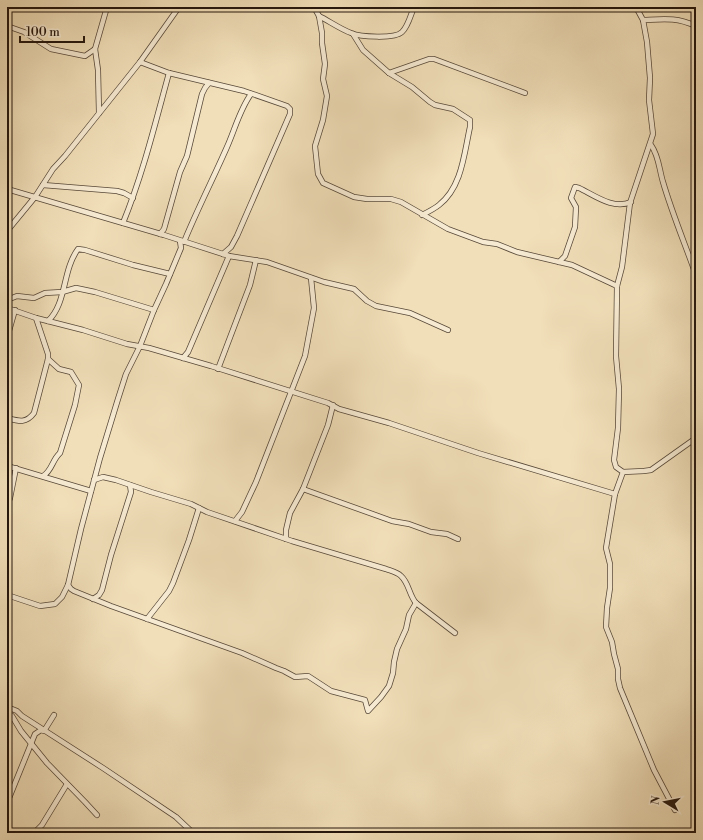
<svg xmlns="http://www.w3.org/2000/svg" width="703" height="840" viewBox="0 0 703 840" font-family="'Libre Bodoni',serif">
<style>
.lines{fill:none;stroke-linecap:round;stroke-linejoin:round}
.street-casing{stroke:#574838;stroke-width:6}
.street{stroke:#f6ead2;stroke-width:4.5}
</style>
<rect width="100%" height="100%" fill="#f1dfb9"/>
<filter id="stains"><feTurbulence type="fractalNoise" baseFrequency=".005" numOctaves="4"/><feColorMatrix values="0 0 0 0 .2 0 0 0 0 .09 0 0 0 0 .02 0 0 0 .5 -.17"/></filter>
<radialGradient id="worn" r=".72"><stop offset=".6" stop-color="#630" stop-opacity="0"/><stop offset="1" stop-color="#630" stop-opacity=".3"/></radialGradient>
<g class="lines">
<g class="street-casing">
<g id="street">
<polyline points="314,7 319,16 322,33 322,43 325,64 323,79 327,96 323,120 315,146 318,174 323,183 354,197 367,199 391,199 401,202 448,229 483,242 497,244 517,252 572,265 617,286"/>
<polyline points="636,7 643,20 647,42 650,78 649,100 653,134 630,203 622,267 617,286 616,356 619,389 618,428 614,460 616,467 623,472 615,494 606,548 610,564 610,588 607,608 606,627 612,642 614,654 618,669 618,679 620,688 654,770 675,810"/>
<path d="M319,16C329,21 340,29 351,33C360,37 395,39 402,32C408,27 411,14 414,7"/>
<path d="M643,20C664,19 676,17 696,26"/>
<polyline points="7,26 24,32 51,49 85,56 95,49"/>
<path d="M353,34L363,50L389,73L412,87L430,102L435,105L453,109L470,120V127C464,154 462,187 439,205C434,209 428,212 422,215"/>
<polyline points="140,62 169,73 244,91 287,106 290,109 290,114 237,236 231,247 223,254"/>
<polyline points="389,73 429,59 434,59 525,93"/>
<polyline points="99,113 98,70 95,49 107,7"/>
<path d="M651,145C659,156 659,169 663,182C672,213 685,244 696,275"/>
<polyline points="43,185 117,191 124,193 133,198"/>
<polyline points="7,189 164,235 229,256 267,262 324,282 354,289 367,301 376,306 410,313 448,330"/>
<path d="M123,223C143,174 155,124 169,73"/>
<polyline points="7,231 35,197 53,169 65,156 140,62 179,7"/>
<polyline points="160,234 164,229 180,172 187,156 202,94 205,88 209,83"/>
<path d="M184,242C197,210 213,179 227,147C235,129 240,109 251,94"/>
<path d="M559,262L565,256L575,227L576,207L571,198L575,187L579,188C594,195 613,210 631,202"/>
<polyline points="7,300 17,296 34,298 45,293 62,292 76,288 95,292 154,310"/>
<polyline points="7,308 36,318 83,330 127,344 149,348 211,366 328,403 339,409 389,423 478,453 615,494"/>
<path d="M48,321C67,303 62,271 78,249L85,250L133,265L170,274"/>
<polyline points="7,338 15,310"/>
<polyline points="183,358 188,352 229,256"/>
<polyline points="218,369 250,285 256,260"/>
<path d="M7,418C18,421 26,424 34,413L48,359V354L36,318"/>
<polyline points="7,466 91,491"/>
<polyline points="623,472 644,471 651,470 696,438"/>
<path d="M43,476C52,471 52,460 60,453L75,405L79,385L71,372L59,369L48,359"/>
<path d="M94,480L103,477L116,480L151,492L191,504L207,512L292,541L386,569C391,571 397,572 401,576C409,583 409,595 416,603L455,633"/>
<polyline points="303,489 392,521 409,524 431,532 447,534 458,539"/>
<polyline points="7,506 10,498 16,468"/>
<polyline points="235,521 242,512 256,482 305,356 314,308 311,278"/>
<polyline points="286,539 286,530 290,513 303,489 328,425 333,405"/>
<polyline points="68,585 71,589 74,591 111,606 242,653 276,668 284,671 295,677 308,676 331,691 365,700 368,711 381,697 389,686 393,673 394,662 397,649 406,629 409,615 416,603"/>
<polyline points="7,595 40,606 55,604 62,597 68,585 81,529 100,458 118,399 126,374 140,346 154,310 166,284 181,248 180,241"/>
<polyline points="93,599 99,595 102,590 111,555 131,492 130,485"/>
<polyline points="147,619 169,591 173,583 189,540 199,508"/>
<polyline points="7,707 17,711 22,716 103,768 176,817 193,833"/>
<polyline points="7,712 12,716 21,731 47,763 85,802 97,815"/>
<polyline points="7,803 35,734 41,730 44,731 54,715"/>
<polyline points="7,830 12,833"/>
<polyline points="34,833 42,825 67,784"/>
</g>
</g>
<use href="#street" class="street"/>
</g>
<rect width="703" height="840" fill="none" stroke="#f1dfb9" stroke-width="24"/>
<rect x="8" y="8" width="687" height="824" fill="none" stroke="#24160d" stroke-width="2"/>
<rect x="12" y="12" width="679" height="816" fill="none" stroke="#24160d"/>
<g transform="translate(665 802) rotate(280)" stroke="#f6ead2" stroke-width="3" paint-order="stroke">
<path d="M0-3L7 15L0 10L-7 15Z" fill="#24160d"/>
<text y="-6" font-size="11" font-weight="bold" text-anchor="middle" fill="#24160d">N</text>
</g>
<path d="M20 36v6h64v-6" fill="none" stroke="#24160d" stroke-width="2"/>
<text x="26" y="36" font-size="12" fill="#24160d" stroke="#f6ead2" stroke-width="3" paint-order="stroke">100 m</text>
<rect width="100%" height="100%" filter="url(#stains)"/>
<rect width="100%" height="100%" fill="url(#worn)"/>
</svg>
